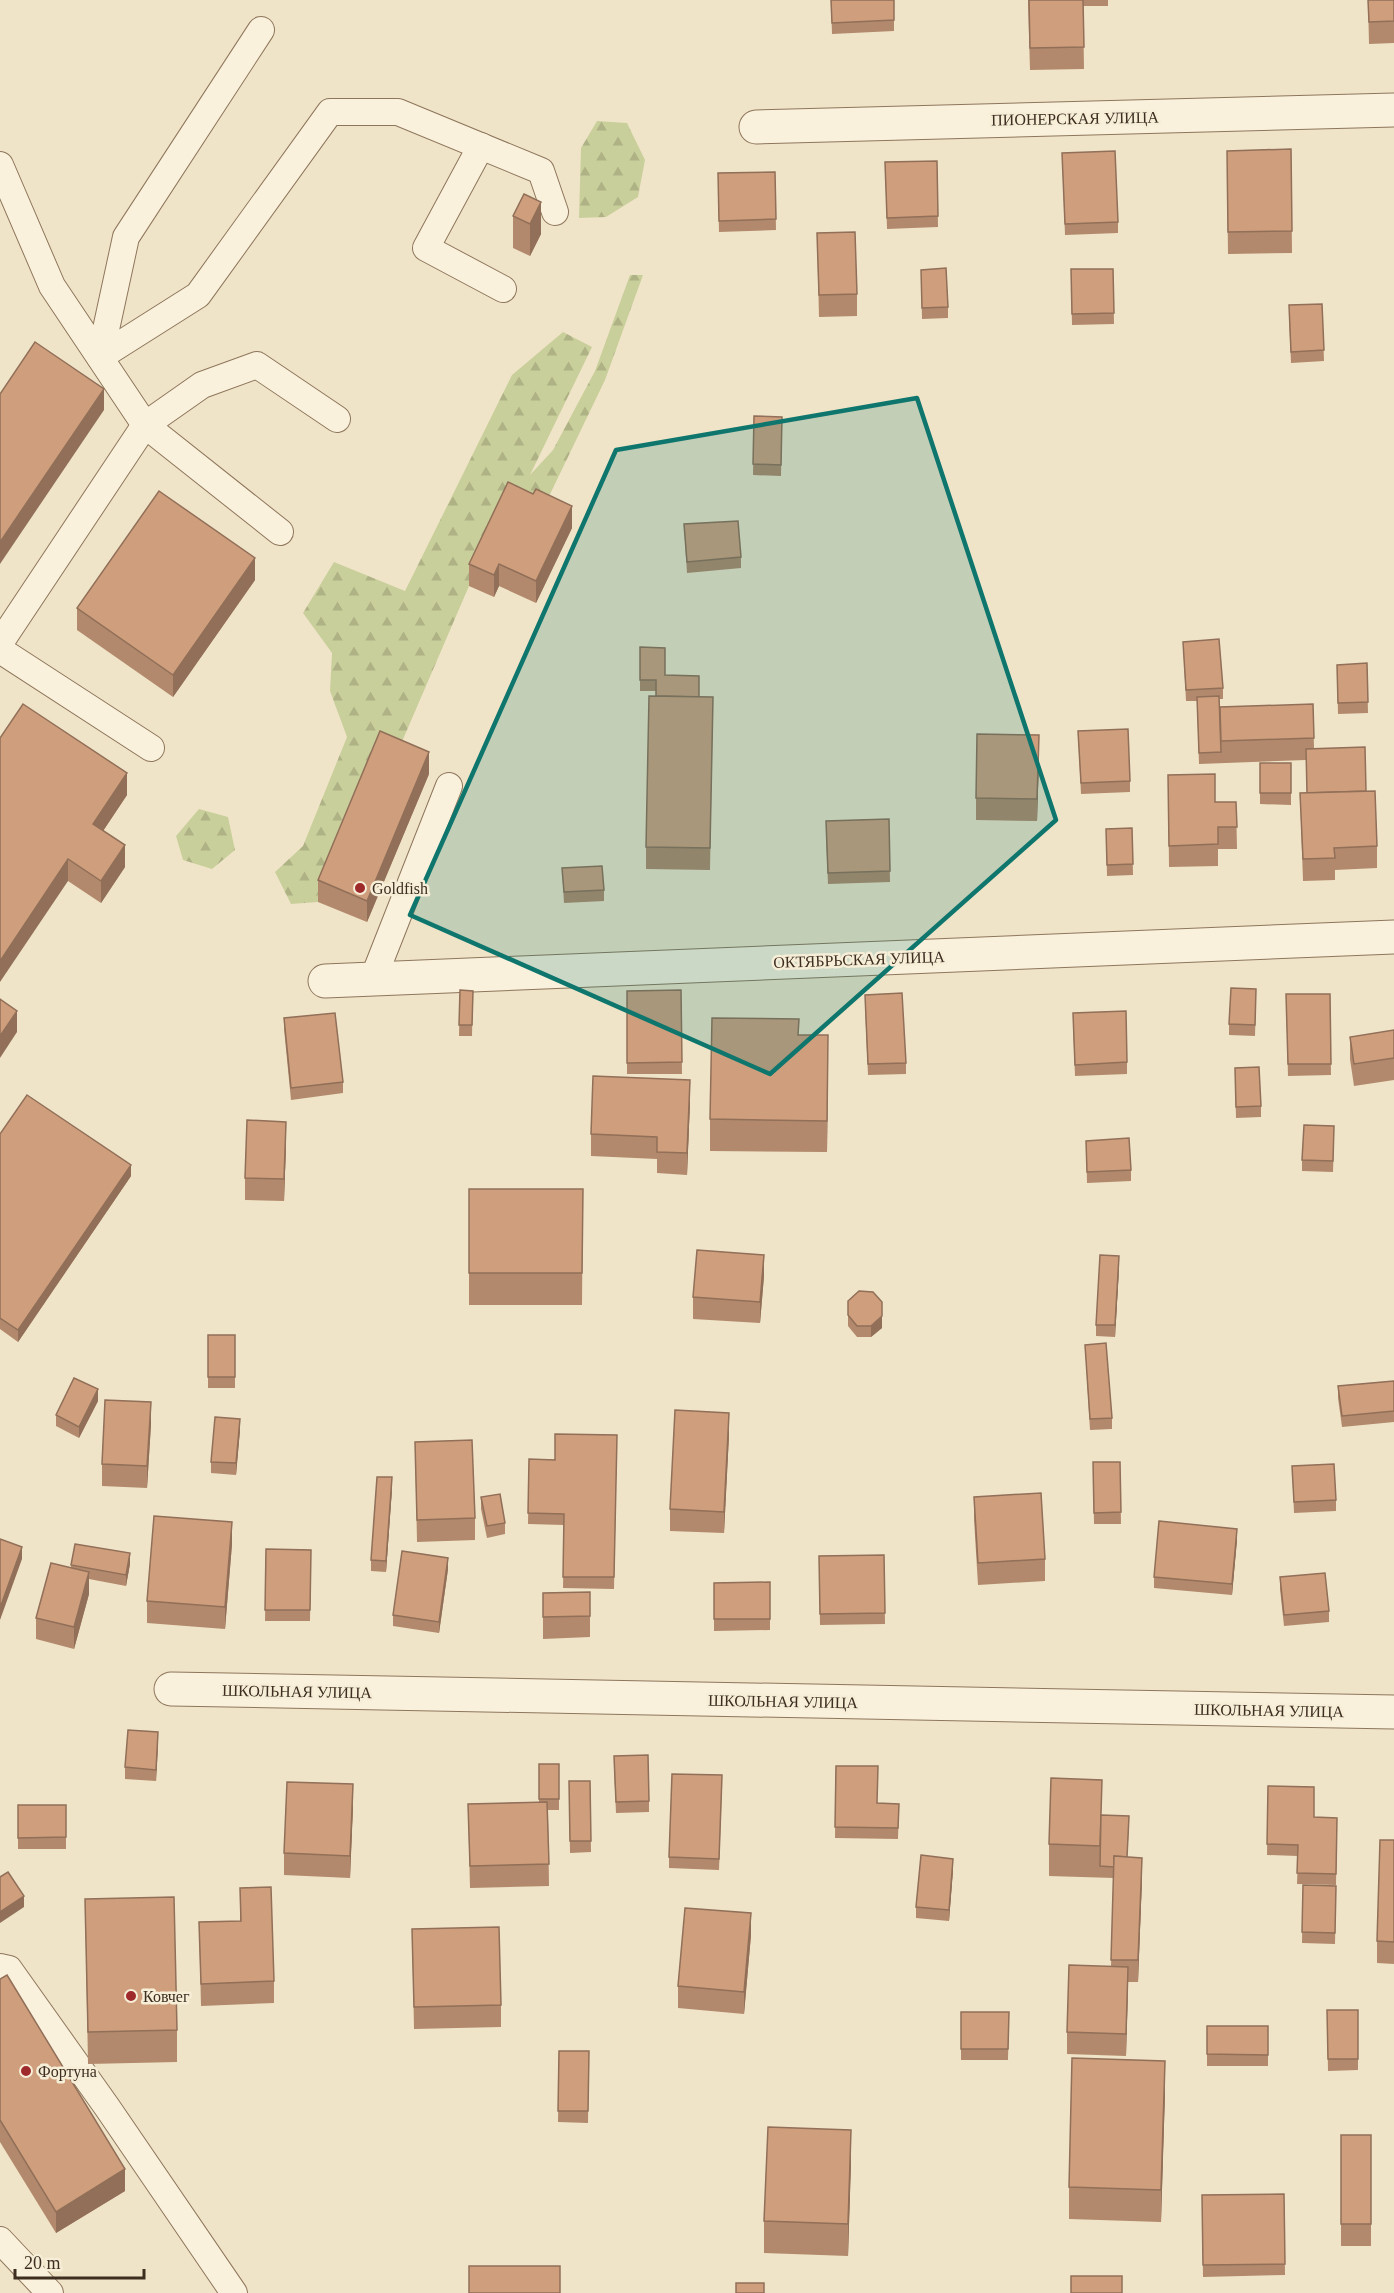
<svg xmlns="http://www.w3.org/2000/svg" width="1394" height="2293" viewBox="0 0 1394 2293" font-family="'Times New Roman',serif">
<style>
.forest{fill:url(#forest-firs)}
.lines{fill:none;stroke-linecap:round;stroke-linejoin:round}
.service-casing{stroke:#8d765c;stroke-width:28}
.minor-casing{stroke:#8d765c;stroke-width:35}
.service{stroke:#faf1dc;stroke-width:26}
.minor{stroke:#faf1dc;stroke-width:33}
.wall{fill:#b2896c}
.shaded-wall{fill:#916f58}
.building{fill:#cf9f7d;stroke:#916f58;stroke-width:1.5}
.marked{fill:#0f766e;fill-opacity:0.2;stroke:#0f766e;stroke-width:4.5;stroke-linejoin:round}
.poi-dot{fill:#9e2a2b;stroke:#f7eed8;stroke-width:2}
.labels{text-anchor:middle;stroke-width:5;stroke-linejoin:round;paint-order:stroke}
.street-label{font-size:16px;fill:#3d2e20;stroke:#f7eed8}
.poi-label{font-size:16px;fill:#3d2e20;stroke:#f7eed8;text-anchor:start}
</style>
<defs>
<pattern id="forest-firs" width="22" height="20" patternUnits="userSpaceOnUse" patternTransform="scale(1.5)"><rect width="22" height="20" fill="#c9cf9b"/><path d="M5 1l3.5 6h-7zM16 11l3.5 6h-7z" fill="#aeb285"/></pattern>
</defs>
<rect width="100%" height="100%" fill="#f0e4c8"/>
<g class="forest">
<polygon points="597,121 627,123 645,160 638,197 606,217 579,218 581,148"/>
<polygon points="630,275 643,275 605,380 541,513 469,586 401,744 386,739 318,902 291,904 275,872 303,846 347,737 330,691 332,653 303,613 334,562 405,591 512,375 563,332 592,347 530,475 553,450 595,371"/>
<polygon points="199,809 228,817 235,850 212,869 183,860 176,836"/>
</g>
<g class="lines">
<g class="service-casing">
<g id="service">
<polyline points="481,146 426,248 503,289"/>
<polyline points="0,165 52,286 145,425 280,532"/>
<polyline points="100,357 198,295 330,112 398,112 541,171 555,212"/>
<polyline points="100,357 126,237 261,30"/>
<polyline points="0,643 145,425 202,385 257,365 337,419"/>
<polyline points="0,650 151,748"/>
<polyline points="373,979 449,786"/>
<polyline points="0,1967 9,1969 107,2107 234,2293"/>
<polyline points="0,2240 50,2293"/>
</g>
</g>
<g class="minor-casing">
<g id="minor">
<polyline points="756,127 1394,110"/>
<polyline points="325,981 1394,937"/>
<polyline points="171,1689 1394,1712"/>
</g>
</g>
<use href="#service" class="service"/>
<use href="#minor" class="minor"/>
</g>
<g class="wall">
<polygon points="831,0 894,0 894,31 832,34"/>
<polygon points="1028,0 1108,0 1108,6 1083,6 1084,69 1030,70"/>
<polygon points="1368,0 1394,0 1394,43 1369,44"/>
<polygon points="1291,149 1292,253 1228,254 1227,173"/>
<polygon points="1062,153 1118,222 1118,233 1065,235"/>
<polygon points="937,161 938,227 887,229 885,162"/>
<polygon points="775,172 776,230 719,232 718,184"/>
<polygon points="524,194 541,234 530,256 513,248 513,216"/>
<polygon points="817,233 857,294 857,316 819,317"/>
<polygon points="1071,269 1113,269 1114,324 1072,325"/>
<polygon points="921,270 948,307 948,318 922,319"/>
<polygon points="1322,304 1324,361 1291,363 1289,316"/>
<polygon points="754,416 782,417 781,476 753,475"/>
<polygon points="684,524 741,557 741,568 687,573"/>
<polygon points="572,528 536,603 499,586 494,597 469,586 469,564"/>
<polygon points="255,580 173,697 77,630 77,608"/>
<polygon points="1183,642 1223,688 1223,699 1219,699 1220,717 1313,704 1314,748 1366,791 1377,846 1377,868 1335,870 1335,880 1303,881 1300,793 1307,793 1306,760 1199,764 1197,701 1186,701"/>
<polygon points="640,647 665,675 699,697 713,697 710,870 646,869 646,847 656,691 640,691"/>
<polygon points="1367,663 1368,713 1338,714 1337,665"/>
<polygon points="1078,731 1130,781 1130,792 1081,794"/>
<polygon points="0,738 127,795 103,831 125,867 101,903 68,881"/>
<polygon points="1039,757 1037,821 976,820 976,798"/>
<polygon points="1260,763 1291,763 1291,805 1260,804"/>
<polygon points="429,774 367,922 318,902 318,880"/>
<polygon points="1168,775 1215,802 1236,802 1237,849 1218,849 1218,866 1169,867"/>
<polygon points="889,819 890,882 828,884 826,833"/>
<polygon points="1132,828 1133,875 1107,876 1106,829"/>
<polygon points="562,868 604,890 604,901 564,903"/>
<polygon points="460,990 473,991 472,1036 459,1036"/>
<polygon points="681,990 682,1074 627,1074 627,991"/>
<polygon points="1286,994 1330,994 1331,1075 1288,1076"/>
<polygon points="1256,1001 1255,1036 1229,1035 1229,1024"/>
<polygon points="865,1006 906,1063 906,1074 868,1075"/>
<polygon points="284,1018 343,1082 343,1093 291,1100 284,1029"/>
<polygon points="1073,1024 1127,1062 1127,1074 1075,1076"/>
<polygon points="1394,1030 1394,1080 1354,1086 1350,1059 1350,1037"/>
<polygon points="799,1035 828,1067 827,1152 710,1151 710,1119"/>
<polygon points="1235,1079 1261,1106 1261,1117 1236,1118"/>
<polygon points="690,1102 687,1175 657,1173 657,1159 591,1156 591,1134"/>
<polygon points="0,1134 131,1176 18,1342 0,1329"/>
<polygon points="1334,1137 1333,1172 1302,1171 1302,1160"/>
<polygon points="1086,1141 1131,1170 1131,1181 1087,1183"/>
<polygon points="286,1144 284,1201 245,1200 245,1178"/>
<polygon points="469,1189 583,1189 582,1305 469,1305"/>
<polygon points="1119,1268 1115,1337 1096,1336 1096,1325"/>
<polygon points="764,1276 760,1323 693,1319 693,1297"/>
<polygon points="848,1301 882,1328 871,1337 857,1337 848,1326"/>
<rect x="208" y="1335" width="27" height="53"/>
<polygon points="1085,1345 1112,1418 1112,1429 1090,1430"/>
<polygon points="1394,1381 1394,1422 1342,1427 1338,1398 1338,1386"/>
<polygon points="98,1401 79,1438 56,1426 56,1415"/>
<polygon points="151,1424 147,1488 102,1486 102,1464"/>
<polygon points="240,1430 236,1475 211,1473 211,1462"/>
<polygon points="617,1435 614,1589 563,1588 564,1525 528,1524 529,1459 555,1460"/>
<polygon points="729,1435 724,1533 670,1531 670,1509"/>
<polygon points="415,1442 475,1518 475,1540 417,1542"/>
<polygon points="1093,1462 1120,1462 1121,1524 1094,1524"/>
<polygon points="1292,1466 1336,1500 1336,1511 1294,1513"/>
<polygon points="392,1489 386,1572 371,1571 371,1560"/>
<polygon points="481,1497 505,1523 505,1534 487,1538 481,1509"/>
<polygon points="974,1497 1045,1559 1045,1581 978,1585 974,1519"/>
<polygon points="1237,1540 1232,1595 1154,1588 1154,1577"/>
<polygon points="232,1544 225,1629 147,1623 147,1601"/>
<polygon points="266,1549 311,1550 310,1621 265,1621"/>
<polygon points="884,1555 885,1624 820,1625 819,1556"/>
<polygon points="130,1564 126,1586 89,1579 89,1594 74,1649 36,1639 36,1618 71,1568 71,1565"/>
<polygon points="448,1569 439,1633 393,1626 393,1615"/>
<polygon points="1280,1577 1329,1611 1329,1622 1284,1626 1280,1589"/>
<polygon points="770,1582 770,1630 714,1631 714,1583"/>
<polygon points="590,1592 590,1637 543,1639 543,1593"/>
<polygon points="158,1743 156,1781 125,1779 125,1767"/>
<polygon points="539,1764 559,1764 559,1810 548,1810 549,1886 470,1888 468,1804 539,1802"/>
<polygon points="836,1766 878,1803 899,1804 898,1839 835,1838"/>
<polygon points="614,1767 649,1801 649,1812 616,1813"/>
<polygon points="569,1781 590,1781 591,1852 570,1853"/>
<polygon points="722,1786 719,1870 669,1868 669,1857"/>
<polygon points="1268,1786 1314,1817 1337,1818 1336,1885 1297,1884 1298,1856 1267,1855"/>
<rect x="18" y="1805" width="48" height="44"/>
<polygon points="353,1806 350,1878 284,1875 284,1853"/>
<polygon points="1102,1815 1129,1827 1127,1857 1142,1879 1138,1982 1128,1982 1126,2056 1067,2054 1067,2032 1111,1966 1114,1878 1049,1876 1049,1844"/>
<polygon points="1394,1840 1394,1964 1377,1963 1377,1941"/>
<polygon points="953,1870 949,1921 916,1918 916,1907"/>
<polygon points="1303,1885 1336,1886 1335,1944 1302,1943"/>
<polygon points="240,1888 274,1981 274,2003 201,2006 199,1922 240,1921"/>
<polygon points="85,1899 177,2030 177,2062 88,2064"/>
<polygon points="412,1929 501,2005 501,2027 414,2029"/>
<polygon points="751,1935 744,2014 678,2008 678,1986"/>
<polygon points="0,1979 125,2191 56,2233 0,2142"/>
<polygon points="1327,2010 1358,2010 1358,2070 1328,2071"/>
<polygon points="961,2012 1009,2012 1008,2060 961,2060"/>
<rect x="1207" y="2026" width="61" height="40"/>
<polygon points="559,2051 589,2051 588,2123 558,2122"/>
<polygon points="1165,2092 1161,2222 1069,2219 1069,2187"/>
<rect x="1341" y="2135" width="30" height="111"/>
<polygon points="851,2162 848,2256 764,2253 764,2221"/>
<polygon points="1284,2194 1285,2275 1203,2277 1202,2195"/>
</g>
<g class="shaded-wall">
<polygon points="541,202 541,234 530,256 530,224"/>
<polygon points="104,389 104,410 0,564 0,542"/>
<polygon points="572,506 572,528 536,603 536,581"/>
<polygon points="255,558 255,580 173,697 173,675"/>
<polygon points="499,564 499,586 494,597 494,575"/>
<polygon points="1039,735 1039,757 1037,821 1037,799"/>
<polygon points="429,752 429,774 367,922 367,901"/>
<polygon points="127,773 127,795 93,846 93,824"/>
<polygon points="125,845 125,867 101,903 101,881"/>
<polygon points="68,859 68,881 0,982 0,961"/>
<polygon points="17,1011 17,1032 0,1058 0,1036"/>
<polygon points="828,1035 828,1067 827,1152 827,1121"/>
<polygon points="690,1080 690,1102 687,1175 687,1153"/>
<polygon points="286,1122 286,1144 284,1201 284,1179"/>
<polygon points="131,1165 131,1176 18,1342 18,1330"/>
<polygon points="764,1255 764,1276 760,1323 760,1302"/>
<polygon points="1119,1256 1119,1268 1115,1337 1115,1325"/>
<polygon points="882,1313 882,1328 871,1337 871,1326"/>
<polygon points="98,1389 98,1401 79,1438 79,1427"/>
<polygon points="151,1402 151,1424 147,1488 147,1466"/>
<polygon points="729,1413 729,1435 724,1533 724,1512"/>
<polygon points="240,1419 240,1430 236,1475 236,1463"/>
<polygon points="392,1477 392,1489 386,1572 386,1561"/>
<polygon points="232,1522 232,1544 225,1629 225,1607"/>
<polygon points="1237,1529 1237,1540 1232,1595 1232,1584"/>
<polygon points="22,1547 22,1559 0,1620 0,1608"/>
<polygon points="130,1553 130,1564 126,1586 126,1575"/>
<polygon points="448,1558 448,1569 439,1633 439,1622"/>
<polygon points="89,1572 89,1594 74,1649 74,1627"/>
<polygon points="158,1732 158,1743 156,1781 156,1770"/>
<polygon points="353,1784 353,1806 350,1878 350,1856"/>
<polygon points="1142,1858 1142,1879 1138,1982 1138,1960"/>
<polygon points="953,1859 953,1870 949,1921 949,1910"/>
<polygon points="24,1896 24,1907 0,1923 0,1912"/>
<polygon points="751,1913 751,1935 744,2014 744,1992"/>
<polygon points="1128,1967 1128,1988 1126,2056 1126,2034"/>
<polygon points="1165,2061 1165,2092 1161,2222 1161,2190"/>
<polygon points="851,2130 851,2162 848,2256 848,2224"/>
<polygon points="125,2169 125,2191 56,2233 56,2212"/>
</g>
<g class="building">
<polygon points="831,0 894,0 894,20 832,23"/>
<polygon points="1029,0 1083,0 1084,47 1030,48"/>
<polygon points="1368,0 1394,0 1394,21 1369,22"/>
<polygon points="1291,149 1292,231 1228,232 1227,151"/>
<polygon points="1115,151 1118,222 1065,224 1062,153"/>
<polygon points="937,161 938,216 887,218 885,162"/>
<polygon points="775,172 776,219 719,221 718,173"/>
<polygon points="524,194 541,202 530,224 513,216"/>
<polygon points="855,232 857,294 819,295 817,233"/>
<polygon points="946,268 948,307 922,308 921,270"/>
<polygon points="1071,269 1113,269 1114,313 1072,314"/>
<polygon points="1322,304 1324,350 1291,352 1289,305"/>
<polygon points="35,342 104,389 0,542 0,394"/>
<polygon points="754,416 782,417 781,465 753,464"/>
<polygon points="508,482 533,494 536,489 572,506 536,581 499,564 494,575 469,564"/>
<polygon points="159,491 255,558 173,675 77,608"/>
<polygon points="738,521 741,557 687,562 684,524"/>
<polygon points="1219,639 1223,688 1186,690 1183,642"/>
<polygon points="640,647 665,648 665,675 699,676 699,697 656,696 656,680 640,680"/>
<polygon points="1367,663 1368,702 1338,703 1337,665"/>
<polygon points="649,696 713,697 710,848 646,847"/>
<polygon points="1219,696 1221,752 1199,753 1197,697"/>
<polygon points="23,704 127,773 93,824 125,845 101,881 68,859 0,961 0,738"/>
<polygon points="1313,704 1314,738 1221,741 1220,707"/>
<polygon points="1128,729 1130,781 1081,783 1078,731"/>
<polygon points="380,731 429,752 367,901 318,880"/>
<polygon points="977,734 1039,735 1037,799 976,798"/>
<polygon points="1365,747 1366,791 1307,793 1306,749"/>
<rect x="1260" y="763" width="31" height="30"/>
<polygon points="1215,774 1215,802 1236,802 1237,827 1218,827 1218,844 1169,846 1168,775"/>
<polygon points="1375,791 1377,846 1334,848 1335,858 1303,859 1300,793"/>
<polygon points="889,819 890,871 828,873 826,821"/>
<polygon points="1132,828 1133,864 1107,865 1106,829"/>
<polygon points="602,866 604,890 564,892 562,868"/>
<polygon points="1231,988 1256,989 1255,1025 1229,1024"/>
<polygon points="460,990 473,991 472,1025 459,1025"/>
<polygon points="681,990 682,1062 627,1063 627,991"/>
<polygon points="902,993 906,1063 868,1064 865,995"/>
<polygon points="1286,994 1330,994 1331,1064 1288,1064"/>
<polygon points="0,999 17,1011 0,1036"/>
<polygon points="1126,1011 1127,1062 1075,1065 1073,1013"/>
<polygon points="335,1013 343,1082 291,1088 284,1018"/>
<polygon points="712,1018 799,1019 798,1035 828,1035 827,1121 710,1119"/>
<polygon points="1394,1030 1394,1058 1354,1064 1350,1037"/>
<polygon points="1259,1067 1261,1106 1236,1107 1235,1068"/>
<polygon points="593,1076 690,1080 687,1153 657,1152 657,1137 591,1134"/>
<polygon points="27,1095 131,1165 18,1330 0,1318 0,1134"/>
<polygon points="247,1120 286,1122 284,1179 245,1178"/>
<polygon points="1304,1125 1334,1126 1333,1161 1302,1160"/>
<polygon points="1129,1138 1131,1170 1087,1172 1086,1141"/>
<polygon points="469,1189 583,1189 582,1273 469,1273"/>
<polygon points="697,1250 764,1255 760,1302 693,1297"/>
<polygon points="1100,1255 1119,1256 1115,1325 1096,1325"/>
<polygon points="859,1291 873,1292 882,1302 882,1316 871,1326 857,1326 848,1315 848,1301"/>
<rect x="208" y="1335" width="27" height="42"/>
<polygon points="1106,1343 1112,1418 1090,1419 1085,1345"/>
<polygon points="74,1378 98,1389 79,1427 56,1415"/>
<polygon points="1394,1381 1394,1411 1342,1416 1338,1386"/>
<polygon points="105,1400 151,1402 147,1466 102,1464"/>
<polygon points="675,1410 729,1413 724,1512 670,1509"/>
<polygon points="215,1417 240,1419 236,1463 211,1462"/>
<polygon points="555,1434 617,1435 614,1577 563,1577 564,1514 528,1513 529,1459 555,1460"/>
<polygon points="472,1440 475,1518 417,1520 415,1442"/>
<polygon points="1093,1462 1120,1462 1121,1512 1094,1513"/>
<polygon points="1334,1464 1336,1500 1294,1502 1292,1466"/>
<polygon points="377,1477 392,1477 386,1561 371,1560"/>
<polygon points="1041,1493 1045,1559 978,1563 974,1497"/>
<polygon points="500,1494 505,1523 487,1526 481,1497"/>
<polygon points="154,1516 232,1522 225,1607 147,1601"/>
<polygon points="1159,1521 1237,1529 1232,1584 1154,1577"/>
<polygon points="0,1539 22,1547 0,1608"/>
<polygon points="75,1544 130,1553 126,1575 71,1565"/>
<polygon points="266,1549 311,1550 310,1610 265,1610"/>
<polygon points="402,1551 448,1558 439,1622 393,1615"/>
<polygon points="884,1555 885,1613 820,1614 819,1556"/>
<polygon points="51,1563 89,1572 74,1627 36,1618"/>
<polygon points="1325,1573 1329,1611 1284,1615 1280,1577"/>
<polygon points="770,1582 770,1619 714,1619 714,1583"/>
<polygon points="590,1592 590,1616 543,1617 543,1593"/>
<polygon points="128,1730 158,1732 156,1770 125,1767"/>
<polygon points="648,1755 649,1801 616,1802 614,1756"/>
<rect x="539" y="1764" width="20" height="35"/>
<polygon points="836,1766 878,1766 877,1803 899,1804 898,1828 835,1827"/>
<polygon points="672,1774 722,1775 719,1859 669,1857"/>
<polygon points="1051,1778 1102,1780 1100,1846 1049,1844"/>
<polygon points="569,1781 590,1781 591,1841 570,1841"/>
<polygon points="287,1782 353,1784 350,1856 284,1853"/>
<polygon points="1268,1786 1314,1787 1314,1817 1337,1818 1336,1874 1297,1873 1298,1845 1267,1844"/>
<polygon points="547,1802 549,1864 470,1866 468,1804"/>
<polygon points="18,1805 66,1805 66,1837 18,1838"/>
<polygon points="1101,1815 1129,1816 1127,1857 1114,1856 1114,1867 1100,1866"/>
<polygon points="1380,1840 1394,1840 1394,1942 1377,1941"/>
<polygon points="921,1855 953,1859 949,1910 916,1907"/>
<polygon points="1114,1856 1142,1858 1138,1960 1111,1960"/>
<polygon points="8,1872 24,1896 0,1912 0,1877"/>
<polygon points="1303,1885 1336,1886 1335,1933 1302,1932"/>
<polygon points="271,1887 274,1981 201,1984 199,1922 241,1921 240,1888"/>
<polygon points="174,1897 177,2030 88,2032 85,1899"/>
<polygon points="685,1908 751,1913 744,1992 678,1986"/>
<polygon points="499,1927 501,2005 414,2007 412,1929"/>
<polygon points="1069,1965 1128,1967 1126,2034 1067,2032"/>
<polygon points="7,1975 125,2169 56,2212 0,2120 0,1979"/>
<polygon points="1327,2010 1358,2010 1358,2059 1328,2059"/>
<polygon points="961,2012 1009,2012 1008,2049 961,2049"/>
<polygon points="1207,2026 1268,2026 1268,2055 1207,2054"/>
<polygon points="559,2051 589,2051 588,2111 558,2111"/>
<polygon points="1072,2058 1165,2061 1161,2190 1069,2187"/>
<polygon points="768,2127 851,2130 848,2224 764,2221"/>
<rect x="1341" y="2135" width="30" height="89"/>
<polygon points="1284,2194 1285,2264 1203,2265 1202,2195"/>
<rect x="469" y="2266" width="91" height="27"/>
<rect x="1071" y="2276" width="51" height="17"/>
<rect x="736" y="2283" width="28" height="10"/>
</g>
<path class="marked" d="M917,398L1056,820L770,1074L410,915L616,450Z"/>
<g class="poi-dot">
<circle cx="360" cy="888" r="6"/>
<circle cx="131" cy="1996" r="6"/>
<circle cx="26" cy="2071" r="6"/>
</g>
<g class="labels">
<g class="street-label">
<text transform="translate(1075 118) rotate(-1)" y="6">ПИОНЕРСКАЯ УЛИЦА</text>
<text transform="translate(859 959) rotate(-2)" y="6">ОКТЯБРЬСКАЯ УЛИЦА</text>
<text transform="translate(297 1691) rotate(1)" y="6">ШКОЛЬНАЯ УЛИЦА</text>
<text transform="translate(783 1701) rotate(1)" y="6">ШКОЛЬНАЯ УЛИЦА</text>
<text transform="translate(1269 1710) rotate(1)" y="6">ШКОЛЬНАЯ УЛИЦА</text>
</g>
<g class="poi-label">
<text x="372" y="894">Goldfish</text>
<text x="143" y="2002">Ковчег</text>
<text x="38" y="2077">Фортуна</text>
</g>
</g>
<path d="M15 2269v9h129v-9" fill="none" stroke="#3d2e20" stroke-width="3"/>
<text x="24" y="2269" font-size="18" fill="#3d2e20" stroke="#f7eed8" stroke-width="4.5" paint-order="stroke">20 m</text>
</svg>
